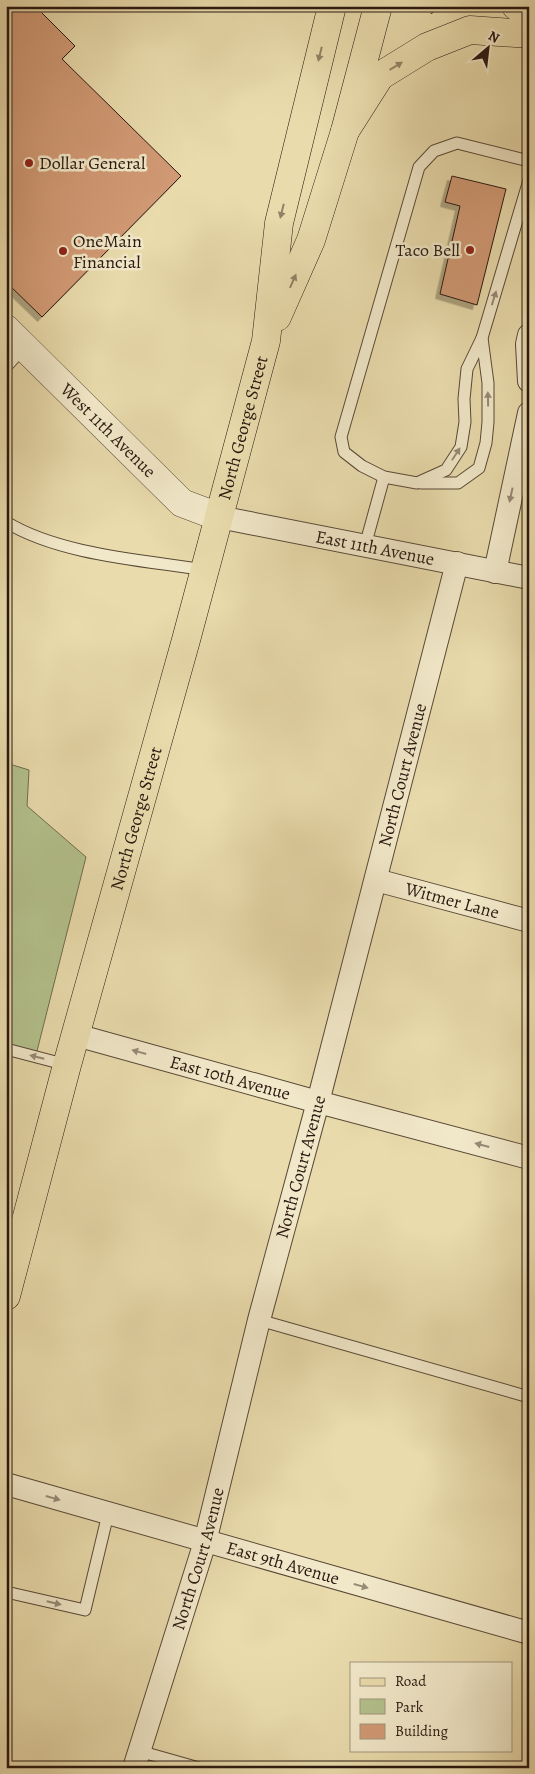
<svg xmlns="http://www.w3.org/2000/svg" width="535" height="1774" viewBox="0 0 535 1774" font-family="Alegreya,serif">
<style>
.green{fill:#b3c18c;stroke:#6e6c4e}
.building{fill:#d19a75;stroke:#291810;filter:url(#shadow)}
.lines{fill:none;stroke-linecap:round;stroke-linejoin:round}
.service-casing{stroke:#594937;stroke-width:13}
.minor-casing{stroke:#594937;stroke-width:24}
.tertiary-casing{stroke:#594937;stroke-width:29}
.primary-casing{stroke:#291810;stroke-width:29}
.trunk-casing{stroke:#291810;stroke-width:29}
.path{stroke:#291810;stroke-width:3;stroke-dasharray:1 2.5;stroke-linecap:butt}
.service{stroke:#f1e8c9;stroke-width:11}
.minor{stroke:#f1e8c9;stroke-width:22}
.tertiary{stroke:#f1e8c9;stroke-width:28}
.primary{stroke:#e9dbac;stroke-width:28}
.trunk{stroke:#e9dbac;stroke-width:28}
.oneway{fill:#938366}
.oneway2{fill:#978a76}
.poi-dot{fill:#8f2418;stroke:#f1e8c9;stroke-width:2}
.labels{text-anchor:middle;stroke-width:5;stroke-linejoin:round;paint-order:stroke}
.poi-label{font-size:18px;fill:#291810;stroke:#f1e8c9;text-anchor:start}
.street-label{font-size:18px;fill:#291810;stroke:#f1e8c9}
</style>
<defs>
<filter id="shadow"><feDropShadow dx="-4.5" dy="4.5" stdDeviation="0" flood-color="#0004"/></filter>
</defs>
<rect width="100%" height="100%" fill="#e9dbac"/>
<filter id="stains"><feTurbulence type="fractalNoise" baseFrequency=".004" numOctaves="4"/><feColorMatrix values="0 0 0 0 .2 0 0 0 0 .09 0 0 0 0 .02 0 0 0 .5 -.17"/></filter>
<radialGradient id="worn" r=".72"><stop offset=".6" stop-color="#630" stop-opacity="0"/><stop offset="1" stop-color="#630" stop-opacity=".3"/></radialGradient>
<polygon class="green" points="6,763 29,770 27,806 86,857 36,1055 6,1048"/>
<g class="building">
<polygon points="6,6 35,6 75,46 62,59 181,176 42,317 6,282"/>
<polygon points="452,176 506,189 477,305 440,294 460,206 445,202"/>
</g>
<g class="lines">
<g class="service-casing">
<g id="service">
<polyline points="529,161 457,143 434,151 419,167 341,437 344,452 362,466 384,477 417,483 446,470 461,447 465,422 464,399 467,369 482,338 529,180"/>
<polyline points="6,367 24,347"/>
<polyline points="421,483 458,483 479,468 486,443 488,422 488,383 482,338"/>
<path d="M6,522C60,555 143,560 205,570"/>
<polyline points="365,546 384,477"/>
<polyline points="6,1049 67,1065"/>
<polyline points="259,1320 529,1397"/>
<polyline points="6,1592 85,1610 108,1514"/>
<polyline points="139,1751 199,1768"/>
</g>
</g>
<g class="minor-casing">
<g id="minor">
<polyline points="529,335 527,344 529,381"/>
<path id="s1" d="M219,517L529,578"/>
<polyline points="495,572 529,413"/>
<path id="s2" d="M376,880L529,921"/>
<path id="s3" d="M76,1035L318,1102L529,1158"/>
<path id="s4" d="M6,1484L529,1633"/>
<path id="s5" d="M134,1768L205,1542L259,1320L318,1102L457,563"/>
</g>
</g>
<g class="tertiary-casing">
<g id="tertiary">
<path id="s6" d="M6,329L182,503L219,517"/>
</g>
</g>
<g class="primary-casing">
<g id="primary">
<polyline points="277,317 311,240 345,131 378,6"/>
<path id="s7" d="M6,1296L67,1065L186,640L266,341L279,223L332,6"/>
</g>
</g>
<g class="trunk-casing">
<g id="trunk">
<polyline points="516,6 529,14"/>
<polyline points="345,131 380,76 427,47 470,30 529,34"/>
</g>
</g>
<polyline class="path" points="429,6 433,15"/>
<use href="#service" class="service"/>
<use href="#minor" class="minor"/>
<use href="#tertiary" class="tertiary"/>
<use href="#primary" class="primary"/>
<use href="#trunk" class="trunk"/>
</g>
<defs><path id="oneway-solid" d="M-6-.8H1V-3.2L6.5 0L1 3.2V.8H-6Z" transform="scale(1.25)"/></defs>
<g class="oneway">
<use href="#oneway-solid" transform="translate(320 54) rotate(104)"/>
<use href="#oneway-solid" transform="translate(396 66) rotate(-31)"/>
<use href="#oneway-solid" transform="translate(282 211) rotate(104)"/>
<use href="#oneway-solid" transform="translate(293 281) rotate(-66)"/>
</g>
<g class="oneway2">
<use href="#oneway-solid" transform="translate(494 298) rotate(-73)"/>
<use href="#oneway-solid" transform="translate(488 399) rotate(-91)"/>
<use href="#oneway-solid" transform="translate(456 454) rotate(-57)"/>
<use href="#oneway-solid" transform="translate(511 495) rotate(102)"/>
<use href="#oneway-solid" transform="translate(139 1052) rotate(-164)"/>
<use href="#oneway-solid" transform="translate(37 1057) rotate(-166)"/>
<use href="#oneway-solid" transform="translate(482 1145) rotate(-165)"/>
<use href="#oneway-solid" transform="translate(53 1498) rotate(16)"/>
<use href="#oneway-solid" transform="translate(361 1586) rotate(16)"/>
<use href="#oneway-solid" transform="translate(54 1603) rotate(13)"/>
</g>
<g class="poi-dot">
<circle cx="29" cy="163" r="5"/>
<circle cx="470" cy="250" r="5"/>
<circle cx="63" cy="251" r="5"/>
</g>
<g class="labels">
<g class="poi-label">
<text x="39" y="169">Dollar General</text>
<text x="73" y="247">OneMain<tspan x="73" dy="21">Financial</tspan></text>
<text x="460" y="256" text-anchor="end">Taco Bell</text>
</g>
<g class="street-label">
<text dy="6" stroke="none"><textPath href="#s7" startOffset="900">North George Street</textPath></text>
<text dy="6" stroke="none"><textPath href="#s6" startOffset="144">West 11th Avenue</textPath></text>
<text dy="6" stroke="none"><textPath href="#s1" startOffset="159">East 11th Avenue</textPath></text>
<text dy="6" stroke="none"><textPath href="#s5" startOffset="1029">North Court Avenue</textPath></text>
<text dy="6" stroke="none"><textPath href="#s7" startOffset="495">North George Street</textPath></text>
<text dy="6" stroke="none"><textPath href="#s2" startOffset="79">Witmer Lane</textPath></text>
<text dy="6" stroke="none"><textPath href="#s3" startOffset="160">East 10th Avenue</textPath></text>
<text dy="6" stroke="none"><textPath href="#s5" startOffset="624">North Court Avenue</textPath></text>
<text dy="6" stroke="none"><textPath href="#s5" startOffset="219">North Court Avenue</textPath></text>
<text dy="6" stroke="none"><textPath href="#s4" startOffset="288">East 9th Avenue</textPath></text>
</g>
</g>
<rect width="535" height="1774" fill="none" stroke="#e9dbac" stroke-width="25"/>
<rect x="8" y="8" width="520" height="1759" fill="none" stroke="#291810" stroke-width="2.5"/>
<rect x="12" y="12" width="510" height="1749" fill="none" stroke="#291810"/>
<rect x="350" y="1662" width="162" height="90" fill="#f1e8c9" stroke="#a1957f"/>
<rect x="360" y="1678" width="25" height="8" fill="#e9dbac" stroke="#a1957f"/>
<text x="395" y="1686" font-size="15" fill="#291810">Road</text>
<rect x="360" y="1699" width="25" height="15" fill="#b3c18c" stroke="#a1957f"/>
<text x="395" y="1712" font-size="15" fill="#291810">Park</text>
<rect x="360" y="1724" width="25" height="15" fill="#d19a75" stroke="#a1957f"/>
<text x="395" y="1736" font-size="15" fill="#291810">Building</text>
<g transform="translate(488 48) rotate(28)" stroke="#f1e8c9" stroke-width="4" paint-order="stroke">
<path d="M0-4L9 19L0 12L-9 19Z" fill="#291810"/>
<text y="-8" font-size="14" font-weight="bold" text-anchor="middle" fill="#291810">N</text>
</g>
<rect width="100%" height="100%" filter="url(#stains)"/>
<rect width="100%" height="100%" fill="url(#worn)"/>
</svg>
